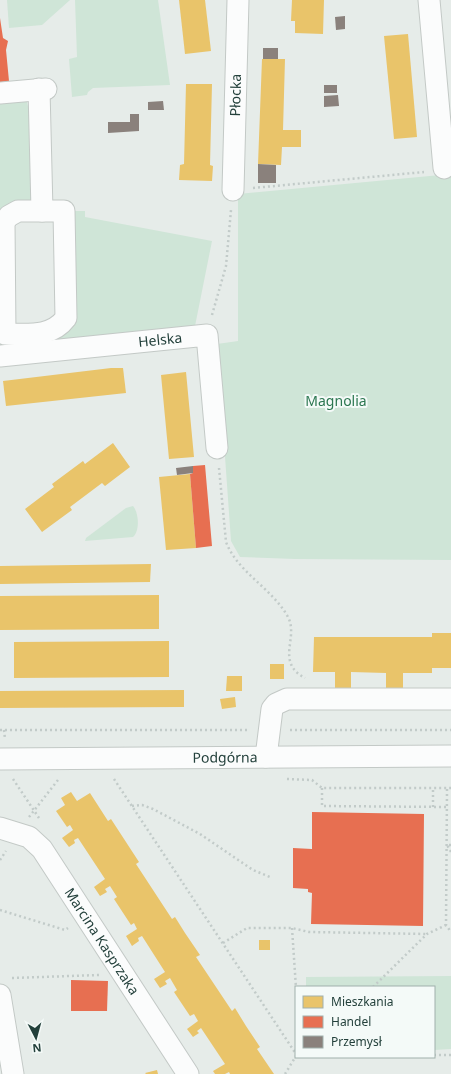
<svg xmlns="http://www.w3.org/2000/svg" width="451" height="1074" viewBox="0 0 451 1074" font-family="'Noto Sans',sans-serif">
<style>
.green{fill:#cfe5d7}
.homes{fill:#e9c46a}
.shops{fill:#e76f51}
.industry{fill:#8a817c}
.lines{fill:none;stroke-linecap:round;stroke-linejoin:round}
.minor-casing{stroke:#c3c9c6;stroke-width:23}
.path{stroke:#c2cbc9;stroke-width:2.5;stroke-dasharray:2 3;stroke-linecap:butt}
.minor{stroke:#fbfcfc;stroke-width:21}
.labels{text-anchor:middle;stroke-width:4;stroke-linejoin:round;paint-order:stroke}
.street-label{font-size:14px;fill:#23403b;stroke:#f4faf8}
.park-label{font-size:14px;fill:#2c7751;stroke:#f4faf8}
</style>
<rect width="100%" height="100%" fill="#e6ece9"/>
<g class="green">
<polygon points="7,0 70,0 42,25 9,28"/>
<polygon points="75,0 158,0 170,85 93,88 88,92 87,95 72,97 69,59 77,57"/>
<polygon points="25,95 29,110 33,212 9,216 5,334 61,326 64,211 85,211 85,217 212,241 195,326 0,346 0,98"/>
<polygon points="451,174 451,560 295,559 240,557 231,541 217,344 238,341 238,194"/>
<path d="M133,506C139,513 140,531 133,537L85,541L86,538L126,508Z"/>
<polygon points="451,976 451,1049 434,1050 434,987 306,987 306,977"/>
</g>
<g class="homes">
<polygon points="179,0 205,0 211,51 185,54"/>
<polygon points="292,0 324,0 323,34 295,33 295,21 291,21"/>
<polygon points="408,34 417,137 394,139 384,36"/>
<polygon points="262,59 285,59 283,130 301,130 301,147 282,147 281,165 258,164"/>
<polygon points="186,84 212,84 210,165 213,166 212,181 179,180 180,165 184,164"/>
<polygon points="111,368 123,368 126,393 6,406 3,381"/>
<polygon points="186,372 194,457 169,459 161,375"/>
<polygon points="113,443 130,467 105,486 102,483 70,507 72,510 42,532 25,509 54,487 52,484 83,461 85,464"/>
<polygon points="190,474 196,548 166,550 159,477"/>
<polygon points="151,564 150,582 0,584 0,566"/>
<polygon points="159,595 159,629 0,630 0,596"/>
<polygon points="432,633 451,633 451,668 432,668 432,673 403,673 403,688 386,688 386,673 351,672 351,688 335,688 335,672 313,672 314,637 432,637"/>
<polygon points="169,641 169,677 14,678 14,642"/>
<rect x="270" y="664" width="14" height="15"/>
<polygon points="227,676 242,676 242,691 226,691"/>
<polygon points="184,690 184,707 0,708 0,691"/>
<polygon points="235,697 236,707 222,709 220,699"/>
<polygon points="71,792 77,801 90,793 108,821 111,819 139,862 136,864 172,919 175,917 185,933 200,955 196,957 232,1011 235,1008 246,1026 260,1047 257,1049 274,1074 230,1074 229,1072 225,1074 215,1074 213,1071 225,1064 201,1028 197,1031 199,1033 193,1037 187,1029 198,1021 194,1014 190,1016 174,992 177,990 170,978 165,981 167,984 160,988 154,979 165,972 142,936 138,938 139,941 132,946 126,936 137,929 134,923 131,925 114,899 117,897 110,886 105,889 107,892 100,896 94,887 105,879 78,838 74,840 75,843 69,847 62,838 73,830 70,825 67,827 56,811 65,805 61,798"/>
<rect x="259" y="940" width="11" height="10"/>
<polygon points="157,1070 158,1074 146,1074 145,1073"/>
</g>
<g class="shops">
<polygon points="0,18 3,38 8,41 6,50 9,81 2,82 2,87 0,87"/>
<polygon points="205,465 212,546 196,548 190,474 193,473 193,466"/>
<polygon points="312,812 424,814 423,926 311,924 312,893 308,892 308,889 293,888 293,848 312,849"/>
<polygon points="71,980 108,981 107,1011 71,1011"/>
</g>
<g class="industry">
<polygon points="345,16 345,29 336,30 335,17"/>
<rect x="263" y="48" width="15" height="11"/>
<rect x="324" y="85" width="13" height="8"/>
<polygon points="338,95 339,106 324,107 324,96"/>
<polygon points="163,101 164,110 148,110 148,102"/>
<polygon points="130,114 139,114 139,131 108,133 108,122 130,122"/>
<polygon points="258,164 276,165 276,183 258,183"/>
<polygon points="193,466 193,473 177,475 176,468"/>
</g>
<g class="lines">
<g class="minor-casing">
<g id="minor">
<polyline points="429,0 444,168"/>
<polyline points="39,89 42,211"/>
<polyline points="0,93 46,89"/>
<path id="s1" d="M233,190L238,0"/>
<path d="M18,211H64L66,318C51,338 28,334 5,334L4,222L9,216Z"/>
<path id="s2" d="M0,356L207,335L217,448"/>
<polyline points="266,757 272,709 276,704 287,699 451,699"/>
<path id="s3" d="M0,759L451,756"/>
<path id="s4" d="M0,828L29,837L42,849L188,1074"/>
<polyline points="0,995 13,1074"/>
</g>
</g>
<g class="path">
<polyline points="253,188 424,172"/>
<polyline points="212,315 226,266 231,210"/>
<path d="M219,468L226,542C238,573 272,588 288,617C299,638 275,662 305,678"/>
<polyline points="0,730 249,730"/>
<polyline points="4,730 5,739"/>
<polyline points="290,730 451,730"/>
<polyline points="13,779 39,818"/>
<polyline points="114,779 296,1054"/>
<polyline points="287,779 312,780 322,788 451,788"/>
<polyline points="322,788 322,806 447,807"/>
<polyline points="447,789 446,925 451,932"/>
<polyline points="132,806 142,805 153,809 200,834 253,870 270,877"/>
<polyline points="433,807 433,789"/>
<polyline points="29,817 58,780"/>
<polyline points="451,845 447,845 451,852"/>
<polyline points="0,860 6,851"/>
<polyline points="0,910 65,930 68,928"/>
<polyline points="292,928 296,988"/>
<polyline points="223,943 247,928 292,928 309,932 427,934"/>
<polyline points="12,978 99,975"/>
<polyline points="373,987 427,934 446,925"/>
<polyline points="434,1055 451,1055"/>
<polyline points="285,1074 296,1056"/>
</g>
<use href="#minor" class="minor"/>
</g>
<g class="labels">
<g class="street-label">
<text dy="5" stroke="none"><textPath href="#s1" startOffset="95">Płocka</textPath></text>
<text dy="5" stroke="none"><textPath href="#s2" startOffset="161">Helska</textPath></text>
<text dy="5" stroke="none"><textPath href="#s3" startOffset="225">Podgórna</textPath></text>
<text dy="5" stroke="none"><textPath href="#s4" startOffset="158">Marcina Kasprzaka</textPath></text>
</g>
<g class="park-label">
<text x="336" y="406">Magnolia</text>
</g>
</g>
<rect x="295" y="986" width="140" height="72" fill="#f4faf8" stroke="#a0b0ac"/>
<rect x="303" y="996" width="20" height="12" fill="#e9c46a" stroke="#a0b0ac"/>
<text x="331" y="1006" font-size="12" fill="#23403b">Mieszkania</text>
<rect x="303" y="1016" width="20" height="12" fill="#e76f51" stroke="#a0b0ac"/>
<text x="331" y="1026" font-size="12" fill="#23403b">Handel</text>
<rect x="303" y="1036" width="20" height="12" fill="#8a817c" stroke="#a0b0ac"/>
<text x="331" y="1046" font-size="12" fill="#23403b">Przemysł</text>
<g transform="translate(36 1038) rotate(174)" stroke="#f4faf8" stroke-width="3" paint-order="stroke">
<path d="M0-3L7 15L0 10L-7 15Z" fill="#23403b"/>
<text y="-6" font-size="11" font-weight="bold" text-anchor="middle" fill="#23403b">N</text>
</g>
</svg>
